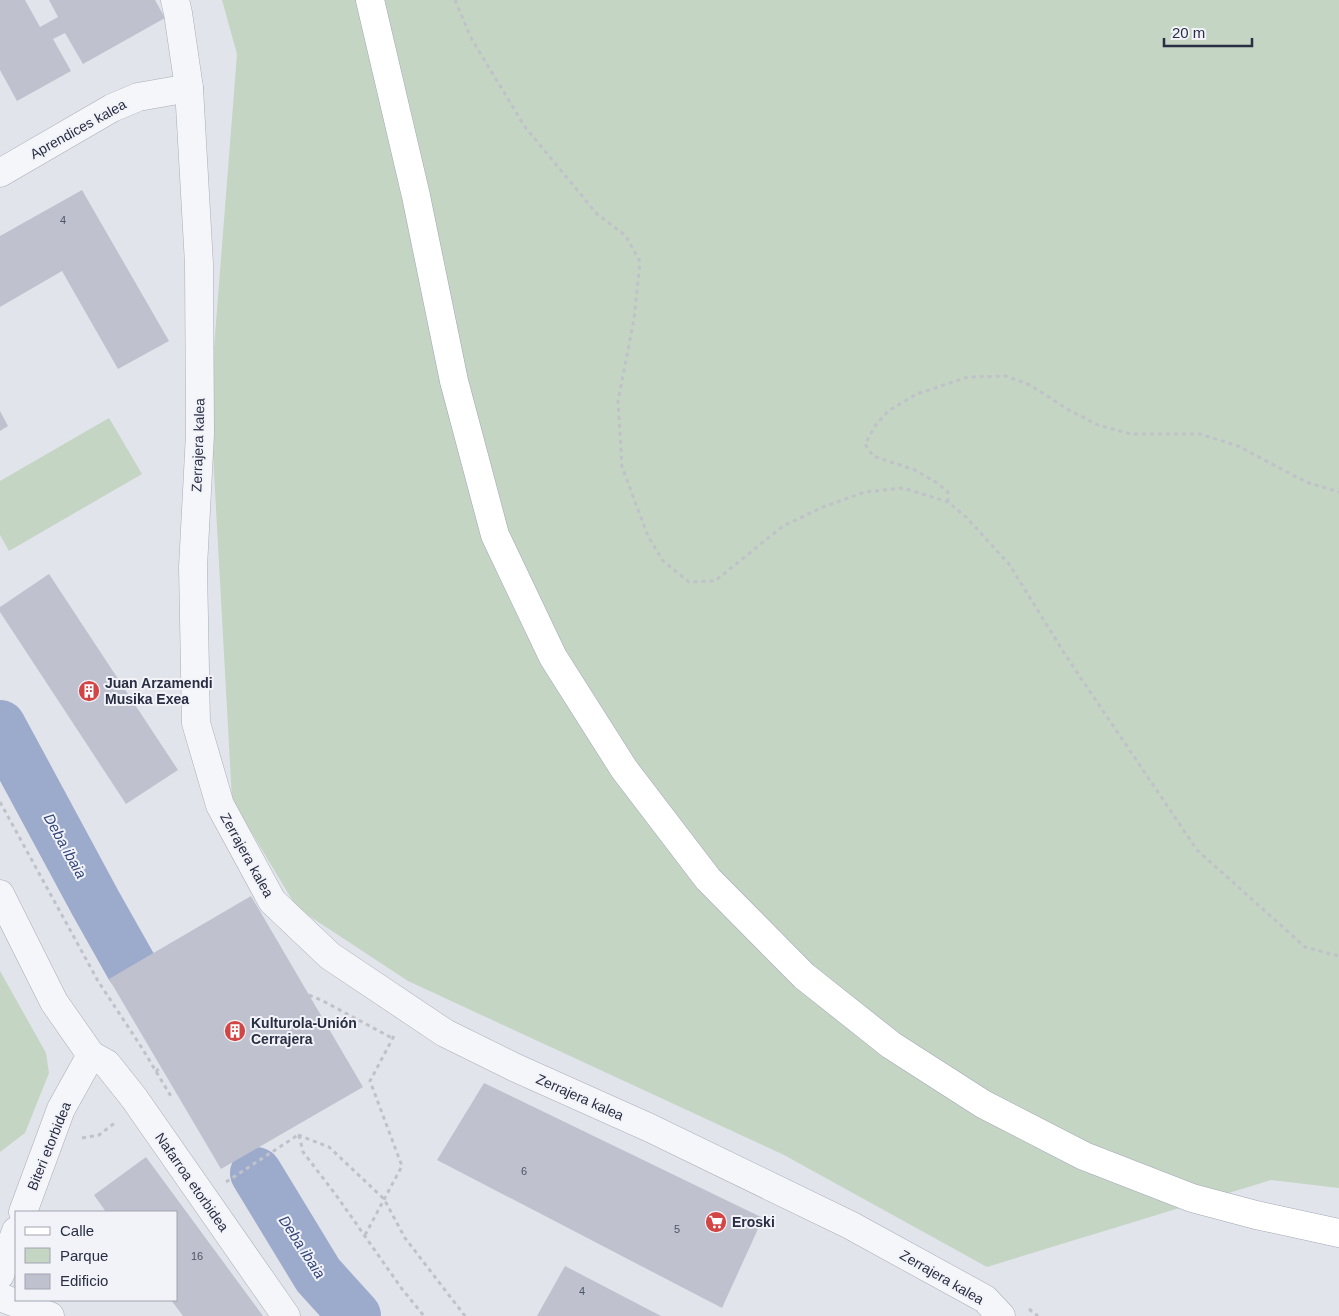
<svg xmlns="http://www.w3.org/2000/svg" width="1339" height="1316" viewBox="0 0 1339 1316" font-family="Arial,sans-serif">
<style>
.green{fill:#c4d5c3}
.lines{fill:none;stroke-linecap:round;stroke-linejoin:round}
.river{stroke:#9cabcc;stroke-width:52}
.building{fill:#bfc2ce}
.minor-casing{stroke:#aaadb9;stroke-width:29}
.primary-casing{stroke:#a1a6b7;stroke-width:29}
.path{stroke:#c0c2ca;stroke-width:3;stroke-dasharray:4 4;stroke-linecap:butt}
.minor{stroke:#f5f6f9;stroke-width:28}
.primary{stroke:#fff;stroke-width:28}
.labels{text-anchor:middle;stroke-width:4;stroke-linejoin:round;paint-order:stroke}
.number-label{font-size:11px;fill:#4e5366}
.street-label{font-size:14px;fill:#292e43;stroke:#f2f3f8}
.poi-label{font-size:14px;font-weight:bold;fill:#292e43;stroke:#f2f3f8;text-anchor:start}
.water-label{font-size:15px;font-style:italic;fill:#324679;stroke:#f2f3f8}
</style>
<rect width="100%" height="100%" fill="#e2e4eb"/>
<g class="green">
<polygon points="222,0 1339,0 1339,1188 1271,1180 987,1267 784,1155 408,981 297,908 232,800 210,399 237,54"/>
<polygon points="109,418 142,474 9,551 0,535 0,481"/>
<polygon points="0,971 46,1053 49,1073 25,1133 0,1152"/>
</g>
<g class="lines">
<g class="river">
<polyline points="0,726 96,904 131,966"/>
<polyline points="256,1173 318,1275 355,1316"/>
</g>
</g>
<g class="building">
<polygon points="0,0 25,0 40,27 58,17 49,0 155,0 165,18 83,64 65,33 53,39 71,71 17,101 0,70"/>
<polygon points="82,190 169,341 118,369 62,271 0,307 0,236"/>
<polygon points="0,411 8,426 0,431"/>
<polygon points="49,574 178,770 126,804 0,612 0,607"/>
<polygon points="251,896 363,1087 221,1169 109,979"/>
<polygon points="484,1083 763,1218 722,1308 437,1160"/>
<polygon points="146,1157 263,1316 183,1316 171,1300 176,1300 176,1212 106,1212 94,1195"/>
<polygon points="565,1266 661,1316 537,1316"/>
</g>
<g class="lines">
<g class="minor-casing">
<g id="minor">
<polyline points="175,0 178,13 189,88 199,264 200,434 193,567 196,723 220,805 272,901 330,956 445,1033 516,1068 650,1128 850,1225 985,1299 1001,1316"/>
<polyline points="0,173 112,108 138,97 189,88"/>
<polyline points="0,894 54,1002 91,1055 107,1064 134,1098 286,1316"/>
<polyline points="23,1212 61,1109 91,1055"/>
<polyline points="0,1275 16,1231"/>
<polyline points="0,1297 50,1316"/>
</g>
</g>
<g class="primary-casing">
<polyline id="primary" points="370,0 416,196 454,381 495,535 553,657 624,769 708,879 804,976 891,1045 983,1104 1084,1156 1192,1198 1256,1215 1339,1233"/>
</g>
<g class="path">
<polyline points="455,0 471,38 525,127 597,214 626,236 640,262 634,319 618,401 622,467 648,536 663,561 689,582 715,581 783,526 823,507 865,492 903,488 948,502 966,517 1009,564 1066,656 1197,850 1305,947 1339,956"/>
<polyline points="948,502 948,492 937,483 915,470 873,456 865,444 875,426 888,411 917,394 968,377 1006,376 1030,385 1067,409 1098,425 1131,434 1200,434 1238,446 1306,482 1339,492"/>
<polyline points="0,802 98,981 142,1048 172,1098"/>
<polyline points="309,995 323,1001 392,1038"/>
<polyline points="156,1072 160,1067"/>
<polyline points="298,1135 329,1147 384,1199 405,1238 465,1316"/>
<polyline points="299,1135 303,1152 336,1195 402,1289 424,1316"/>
<polyline points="82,1138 99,1135 116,1122"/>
<polyline points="226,1182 298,1135"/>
<polyline points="365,1235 402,1166 370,1081 395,1034"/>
<polyline points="1029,1309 1038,1316"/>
</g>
<use href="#minor" class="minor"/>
<use href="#primary" class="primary"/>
</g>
<defs>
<g id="building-disc" transform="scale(1.125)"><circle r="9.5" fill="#d34544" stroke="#f2f3f8"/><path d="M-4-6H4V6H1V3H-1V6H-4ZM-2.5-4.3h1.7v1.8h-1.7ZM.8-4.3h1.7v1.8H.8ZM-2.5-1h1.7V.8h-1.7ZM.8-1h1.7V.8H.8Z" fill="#fff"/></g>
<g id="supermarket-disc" transform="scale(1.125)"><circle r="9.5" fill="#d34544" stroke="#f2f3f8"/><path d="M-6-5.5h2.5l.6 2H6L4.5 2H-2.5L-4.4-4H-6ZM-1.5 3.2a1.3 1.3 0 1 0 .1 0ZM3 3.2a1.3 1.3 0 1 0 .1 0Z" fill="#fff"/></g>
</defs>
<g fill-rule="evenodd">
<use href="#building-disc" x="89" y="691"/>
<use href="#building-disc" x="235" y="1031"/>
<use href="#supermarket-disc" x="716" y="1222"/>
</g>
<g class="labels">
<g class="number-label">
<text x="63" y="224">4</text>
<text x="524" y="1175">6</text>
<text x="677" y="1233">5</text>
<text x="197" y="1260">16</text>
<text x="582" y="1295">4</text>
</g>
<g class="street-label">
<text transform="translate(78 129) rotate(-29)" y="5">Aprendices kalea</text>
<text transform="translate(198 445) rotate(-88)" y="5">Zerrajera kalea</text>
<text transform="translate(247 855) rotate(61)" y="5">Zerrajera kalea</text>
<text transform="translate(580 1097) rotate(24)" y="5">Zerrajera kalea</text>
<text transform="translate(49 1146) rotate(-68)" y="5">Biteri etorbidea</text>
<text transform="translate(192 1182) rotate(55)" y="5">Nafarroa etorbidea</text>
<text transform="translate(942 1277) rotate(30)" y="5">Zerrajera kalea</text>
</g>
<g class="poi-label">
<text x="105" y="688">Juan Arzamendi<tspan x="105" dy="16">Musika Exea</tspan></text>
<text x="251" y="1028">Kulturola-Unión<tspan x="251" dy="16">Cerrajera</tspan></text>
<text x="732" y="1227">Eroski</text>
</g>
<g class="water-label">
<text transform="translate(65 846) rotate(61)" y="5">Deba ibaia</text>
<text transform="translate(302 1247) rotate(57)" y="5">Deba ibaia</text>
</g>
</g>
<rect x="15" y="1211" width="162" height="90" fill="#f2f3f8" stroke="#a2a4b0"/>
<rect x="25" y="1227" width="25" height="8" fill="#ffffff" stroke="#a2a4b0"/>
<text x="60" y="1236" font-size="15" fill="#292e43">Calle</text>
<rect x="25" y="1248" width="25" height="15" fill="#c4d5c3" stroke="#a2a4b0"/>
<text x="60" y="1261" font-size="15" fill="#292e43">Parque</text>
<rect x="25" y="1274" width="25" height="15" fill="#bfc2ce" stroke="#a2a4b0"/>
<text x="60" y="1286" font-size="15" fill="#292e43">Edificio</text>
<path d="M1164 38v8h88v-8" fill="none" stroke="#292e43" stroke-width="2.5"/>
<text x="1172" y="38" font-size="15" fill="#292e43" stroke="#f2f3f8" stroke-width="4" paint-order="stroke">20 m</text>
</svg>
